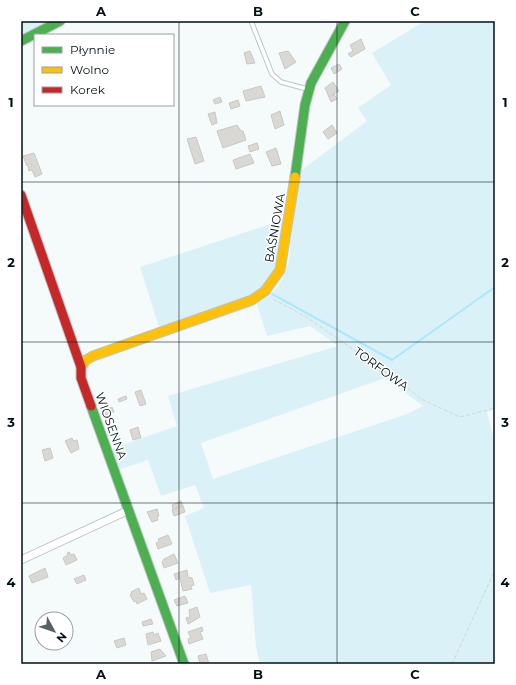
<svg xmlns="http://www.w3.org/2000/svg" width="516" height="685" viewBox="0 0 516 685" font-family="Montserrat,sans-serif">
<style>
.green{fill:#dbf1f8;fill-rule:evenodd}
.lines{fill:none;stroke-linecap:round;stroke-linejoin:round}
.stream{stroke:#ace8fc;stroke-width:2}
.building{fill:#dad8d4;stroke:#cac8c3}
.lane-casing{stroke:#bbc4c7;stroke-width:5.5}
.street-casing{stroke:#bbc4c7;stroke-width:9}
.fast-casing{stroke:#bbc4c7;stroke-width:11}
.slow-casing{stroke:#bbc4c7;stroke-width:11}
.jam-casing{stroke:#bbc4c7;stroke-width:11}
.path{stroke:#d3d5d6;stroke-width:1;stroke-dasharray:4 2;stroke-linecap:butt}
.lane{stroke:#fefefe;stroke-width:3.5}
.street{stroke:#fefefe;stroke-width:7}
.fast{stroke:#4caf50;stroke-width:9}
.slow{stroke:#ffc107;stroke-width:9}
.jam{stroke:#c62828;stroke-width:9}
.grid{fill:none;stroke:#030f14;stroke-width:1;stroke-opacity:0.55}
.labels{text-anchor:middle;stroke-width:3;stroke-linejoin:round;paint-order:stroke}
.street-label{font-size:12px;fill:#030f14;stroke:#fff}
.neatline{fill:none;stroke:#030f14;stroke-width:1.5}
.grid-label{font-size:13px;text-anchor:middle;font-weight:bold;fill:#030f14}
</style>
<rect width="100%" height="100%" fill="#f5fafb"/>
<g class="green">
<polygon points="21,21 54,21 21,38"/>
<path d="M425,21H495V409L487,412L495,444V664H260L256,647L251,585L210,593L185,516L204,508L195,485L161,496L148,460L117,470L111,449L177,426L168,396L338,346L310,326L267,336L257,304L278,287L288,266L299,172L367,121L358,108L391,85L372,53ZM385,378L423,406L407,414L213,479L201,443Z"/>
<polygon points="283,220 277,267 268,282 248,299 159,327 140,267"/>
</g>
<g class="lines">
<polyline class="stream" points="272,294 392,360 495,287"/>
</g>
<g class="building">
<polygon points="361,39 365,49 351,57 348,54 353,51 350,45"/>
<polygon points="250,51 255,63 247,64 244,53"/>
<polygon points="288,51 296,62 285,69 279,53"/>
<polygon points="339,64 342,69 334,74 331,68"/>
<polygon points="333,82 339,91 329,97 325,88"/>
<polygon points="261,86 265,97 246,101 243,91"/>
<polygon points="334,94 337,99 331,102 329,97"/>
<polygon points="220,97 222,102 215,104 213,100"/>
<polygon points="238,100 240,106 231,109 229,103"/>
<polygon points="280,111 284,125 275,129 271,115"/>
<polygon points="215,112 217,123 212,125 208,114"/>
<polygon points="237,125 241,131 243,131 246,140 223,148 217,131"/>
<polygon points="332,125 337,133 328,139 323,132"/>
<polygon points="196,137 204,161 195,164 187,139"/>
<polygon points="257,143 259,149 250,152 248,146"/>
<polygon points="276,148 281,164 272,166 266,152"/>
<polygon points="34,153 42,174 35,177 32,170 29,171 28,167 32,166 31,164 27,166 23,156"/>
<polygon points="250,154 254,163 236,169 233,160"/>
<polygon points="141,390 146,404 140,406 135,392"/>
<polygon points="126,396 127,399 119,402 118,399"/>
<polygon points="112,407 114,412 105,416 103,411"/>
<polygon points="138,427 141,438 133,440 130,430"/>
<polygon points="72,438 73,441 77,440 79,449 71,453 65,441"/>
<polygon points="50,448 53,458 45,461 42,450"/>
<polygon points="181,501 183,506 173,510 172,505"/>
<polygon points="183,506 185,512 174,516 172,510"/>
<polygon points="157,509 159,516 157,517 158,520 152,522 147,512"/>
<polygon points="168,535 172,544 158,549 156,543 159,542 158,539"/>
<polygon points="69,552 71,555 74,554 77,560 66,565 63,558 68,555 67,553"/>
<polygon points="174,554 178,563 164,568 162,562 164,559"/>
<polygon points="45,568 48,577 32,583 29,576"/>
<polygon points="187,570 188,577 192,578 194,585 191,586 192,589 183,591 180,578 176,580 174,574"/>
<polygon points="84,575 86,580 77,584 74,579"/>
<polygon points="139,588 141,594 144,593 147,599 137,604 136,601 134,602 130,595 132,594 131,592"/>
<polygon points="185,596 188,603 177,606 174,600"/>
<polygon points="197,607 200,617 188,624 186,618 190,617 189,610"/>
<polygon points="151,619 153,624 143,626 142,622"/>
<polygon points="202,627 203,631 200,632 203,639 189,644 188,639 191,638 188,632"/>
<polygon points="153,632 154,635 158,633 161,641 148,645 146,634"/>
<polygon points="124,638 126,645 117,648 114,641"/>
<polygon points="160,649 166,656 152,661 151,652"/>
<polygon points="206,654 209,664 200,664 198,656"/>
</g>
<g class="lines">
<g class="lane-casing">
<polyline id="lane" points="251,21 272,74 281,82 307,89"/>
</g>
<g class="street-casing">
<polyline id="street" points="21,560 129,510"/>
</g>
<g class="fast-casing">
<g id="fast">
<polyline points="21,41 60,21"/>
<polyline points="295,177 305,105 311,83 345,21"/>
<polyline points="91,406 184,664"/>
</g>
</g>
<g class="slow-casing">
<polyline id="slow" points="81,367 86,360 93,356 252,300 265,291 280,270 295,177"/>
</g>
<g class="jam-casing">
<polyline id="jam" points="21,195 81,367 81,378 91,406"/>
</g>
<g class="path">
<polyline points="273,299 308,318 404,385 421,399 460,417 495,408"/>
<polyline points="452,664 495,570"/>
</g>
<use href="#lane" class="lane"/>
<use href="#street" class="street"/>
<use href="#fast" class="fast"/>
<use href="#slow" class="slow"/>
<use href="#jam" class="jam"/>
</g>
<path class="grid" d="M179,21V664M337,21V664M21,182H495M21,342H495M21,503H495"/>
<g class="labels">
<g class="street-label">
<text transform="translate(275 228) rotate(-80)" y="4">BAŚNIOWA</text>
<text transform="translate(381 369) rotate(36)" y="4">TORFOWA</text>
<text transform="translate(111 426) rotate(70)" y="4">WIOSENNA</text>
</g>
</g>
<rect width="516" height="685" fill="none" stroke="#ffffff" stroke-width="44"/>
<rect x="34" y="34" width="140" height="72" fill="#ffffff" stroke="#9a9fa1"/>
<rect x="42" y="47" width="20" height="6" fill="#4caf50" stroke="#9a9fa1"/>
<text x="70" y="54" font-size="12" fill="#030f14">Płynnie</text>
<rect x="42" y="67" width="20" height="6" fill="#ffc107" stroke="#9a9fa1"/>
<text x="70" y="74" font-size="12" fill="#030f14">Wolno</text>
<rect x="42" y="87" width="20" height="6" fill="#c62828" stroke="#9a9fa1"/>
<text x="70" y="94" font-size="12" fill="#030f14">Korek</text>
<g transform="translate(54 631) rotate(130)"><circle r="19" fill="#ffffff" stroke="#9a9fa1"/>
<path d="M0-3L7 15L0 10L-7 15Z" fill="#586165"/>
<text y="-6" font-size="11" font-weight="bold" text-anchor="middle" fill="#030f14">N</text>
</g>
<rect x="22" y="22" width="472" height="641" class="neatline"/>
<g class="grid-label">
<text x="101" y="16">A</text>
<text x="258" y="16">B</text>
<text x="415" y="16">C</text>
<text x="11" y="107">1</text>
<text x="505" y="107">1</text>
<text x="11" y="267">2</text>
<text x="505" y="267">2</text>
<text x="11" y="427">3</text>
<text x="505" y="427">3</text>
<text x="11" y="587">4</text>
<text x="505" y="587">4</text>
<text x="101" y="679">A</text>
<text x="258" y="679">B</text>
<text x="415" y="679">C</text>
</g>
</svg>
